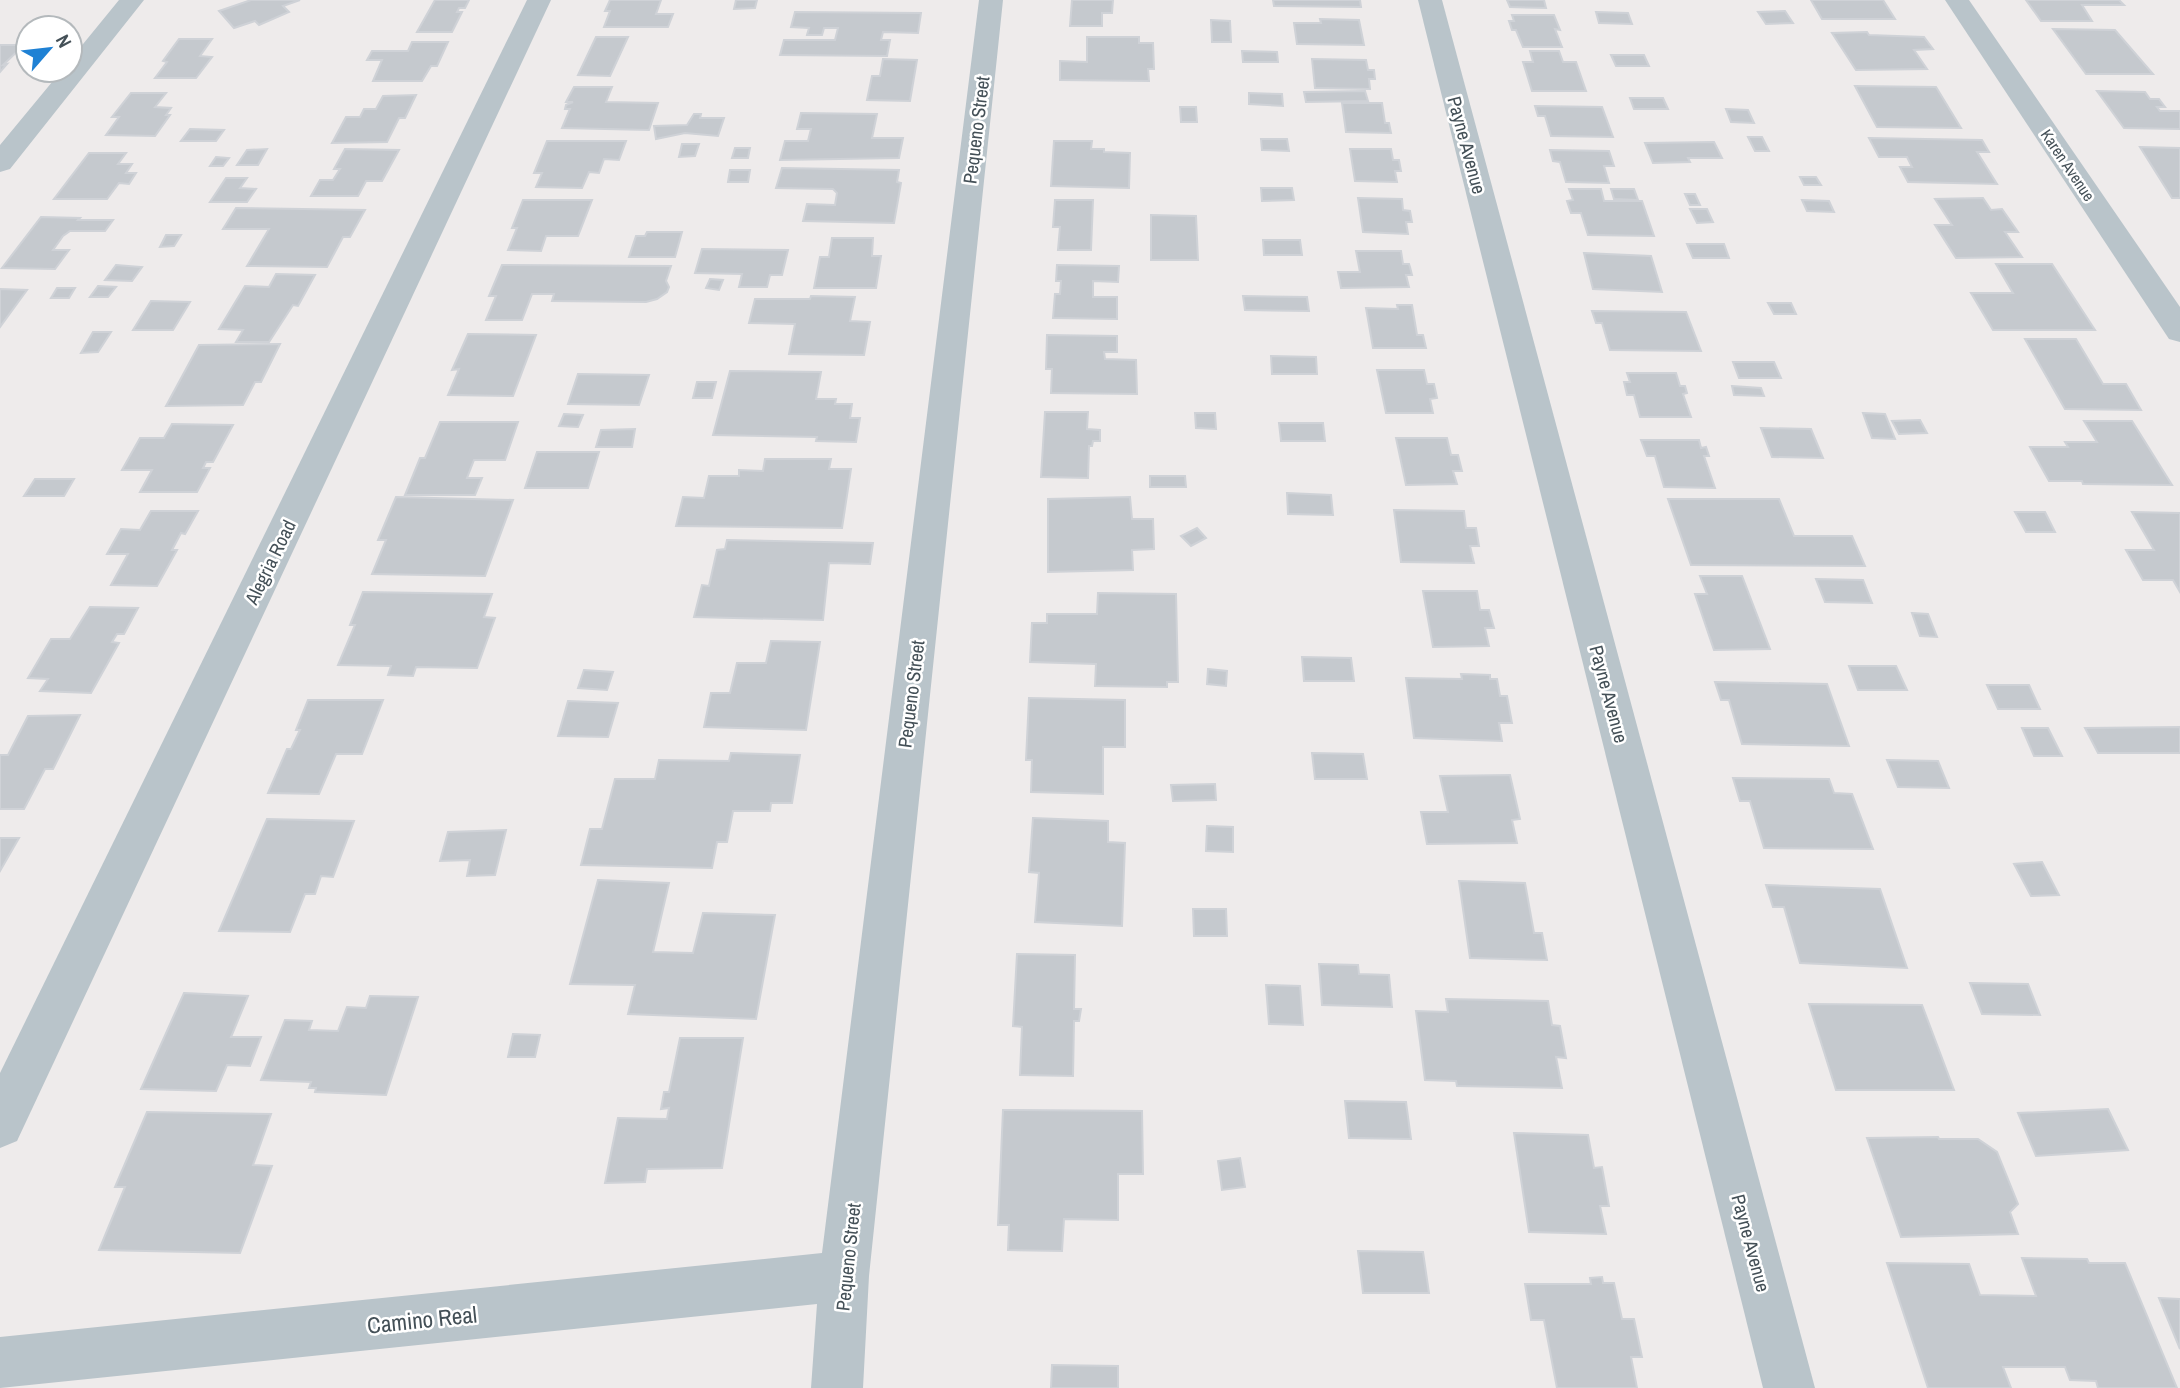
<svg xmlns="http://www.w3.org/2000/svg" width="2180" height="1388" viewBox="0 0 2180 1388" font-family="'Archivo Narrow',sans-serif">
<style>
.building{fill:#c5c9ce;stroke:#cfd2d7;stroke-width:2}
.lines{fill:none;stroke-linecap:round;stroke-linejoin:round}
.street{fill:#b9c4ca;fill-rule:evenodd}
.labels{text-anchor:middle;stroke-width:5;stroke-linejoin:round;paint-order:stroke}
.far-street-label{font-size:16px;fill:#445057;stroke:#fff}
.street-label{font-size:19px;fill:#445057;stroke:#fff}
.near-street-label{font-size:23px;fill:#445057;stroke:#fff}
</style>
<rect width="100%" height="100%" fill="#eeebeb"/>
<g class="building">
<polygon points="251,0 300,0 283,6 289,12 259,25 255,21 234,28 219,11"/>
<polygon points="435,0 469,0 465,8 459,8 457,12 462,12 452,32 417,32"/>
<polygon points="610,0 661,0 656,14 673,14 668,27 604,27 610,11 605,11"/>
<polygon points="736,0 757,0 755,8 734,9"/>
<polygon points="1072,0 1113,0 1112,13 1102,13 1102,26 1070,26"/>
<polygon points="1273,0 1360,0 1361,7 1274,6"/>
<polygon points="1507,0 1544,0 1546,8 1510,7"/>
<polygon points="1811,0 1883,0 1895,19 1822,19"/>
<polygon points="2026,0 2119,0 2124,5 2082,5 2092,21 2041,21"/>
<polygon points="1785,11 1793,23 1766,24 1758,12"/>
<polygon points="795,12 921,13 918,33 883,32 881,40 890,40 887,56 780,55 784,40 835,40 838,28 824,28 822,35 807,35 809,28 791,27"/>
<polygon points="1596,12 1628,13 1632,24 1599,23"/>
<polygon points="1512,15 1554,15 1560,30 1555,29 1562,47 1523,47 1516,30 1512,30 1509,21 1514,21"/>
<polygon points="1320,19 1359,20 1364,45 1297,44 1294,23 1321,23"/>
<polygon points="1211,20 1230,21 1231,42 1212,42"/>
<polygon points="2053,29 2115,30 2153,74 2086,74"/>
<polygon points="1867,32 1869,35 1924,37 1933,49 1914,50 1927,69 1856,70 1832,33"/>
<polygon points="596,37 628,37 610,76 578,75"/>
<polygon points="1087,37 1139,37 1139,43 1153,43 1154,69 1148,69 1149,81 1060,80 1060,61 1087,62"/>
<polygon points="179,39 212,39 200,56 212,57 196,78 155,78 167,62 163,61"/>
<polygon points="412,42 448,42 437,66 431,66 422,81 373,81 382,60 367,60 372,51 408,51"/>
<polygon points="0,45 24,45 3,65 7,64 0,72"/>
<polygon points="1242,51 1277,52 1278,62 1243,62"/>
<polygon points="1530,51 1559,51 1563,62 1576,62 1586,91 1532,91 1523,62 1533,62"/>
<polygon points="1611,55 1644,55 1649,66 1616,66"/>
<polygon points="883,59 917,60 910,101 867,100 872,76 880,76"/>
<polygon points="1312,59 1366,60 1368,70 1374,70 1375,79 1369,79 1370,89 1315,88"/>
<polygon points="1855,86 1936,87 1961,128 1877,127"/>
<polygon points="574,87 612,87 606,102 658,103 649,130 562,128 570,109 565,109 566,105 573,102 566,102"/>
<polygon points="1365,91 1368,101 1306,102 1304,92"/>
<polygon points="2097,91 2145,92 2150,99 2159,99 2165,107 2157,107 2160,111 2180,111 2180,129 2124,128"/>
<polygon points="131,93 166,93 155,107 171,108 166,115 170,115 155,136 106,135 119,117 112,117"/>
<polygon points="1249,93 1282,94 1283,106 1249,104"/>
<polygon points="416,95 405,118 399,118 387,142 332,143 346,117 360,117 364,109 376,109 383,96"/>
<polygon points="1630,98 1663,98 1668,109 1634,109"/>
<polygon points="1342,103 1382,103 1385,123 1389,123 1391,133 1346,132"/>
<polygon points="1535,106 1602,107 1613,137 1551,136 1545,116 1538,116"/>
<polygon points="1180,107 1196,107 1197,122 1181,122"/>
<polygon points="1726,109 1748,110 1754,123 1731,122"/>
<polygon points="801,113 877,114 872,138 903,138 899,158 780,160 785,141 808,141 811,129 797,129"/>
<polygon points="694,114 701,114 700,118 724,118 718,136 685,133 656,139 654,126 687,125"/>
<polygon points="190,129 224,130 216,141 181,141"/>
<polygon points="1748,137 1762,137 1769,151 1755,151"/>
<polygon points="1869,138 1982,140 1989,152 1977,152 1997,184 1908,182 1900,167 1912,167 1907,157 1879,157"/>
<polygon points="1261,139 1287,139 1289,151 1262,150"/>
<polygon points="547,141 626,141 619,160 604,159 599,173 589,172 582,188 536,187 542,173 534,173"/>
<polygon points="1054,141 1092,141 1091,149 1104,149 1104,152 1130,153 1129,188 1051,186"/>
<polygon points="1714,142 1722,158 1688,158 1690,162 1653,163 1645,143"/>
<polygon points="682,144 699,144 695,156 679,157"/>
<polygon points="2140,147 2180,148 2180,198 2172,198"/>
<polygon points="735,148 750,148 748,158 732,158"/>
<polygon points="267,149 258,165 237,165 247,150"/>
<polygon points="345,149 399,150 382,181 366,181 358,196 311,196 320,180 333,180 340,169 334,169"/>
<polygon points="1350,149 1391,149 1393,160 1399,160 1401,171 1395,171 1397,182 1355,181"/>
<polygon points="1550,150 1609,151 1614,166 1604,166 1609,183 1566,182 1560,162 1553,161"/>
<polygon points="89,153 126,153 118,164 132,164 126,173 136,173 129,184 119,183 107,199 54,199"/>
<polygon points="216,157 229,158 223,166 210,166"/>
<polygon points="782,168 899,170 897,182 901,183 894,223 803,221 807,204 835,205 837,193 833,189 776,188"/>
<polygon points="730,170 750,170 748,182 728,182"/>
<polygon points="1800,177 1816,177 1821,185 1804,185"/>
<polygon points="226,178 247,178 240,188 256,189 247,202 210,202"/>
<polygon points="1261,188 1292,188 1294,200 1262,201"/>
<polygon points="1569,189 1601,189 1604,201 1642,201 1654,236 1588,235 1581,213 1571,213 1567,201 1573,200"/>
<polygon points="1611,189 1634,189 1638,200 1614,199"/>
<polygon points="1685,194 1695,194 1700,205 1690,205"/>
<polygon points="1358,198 1402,199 1403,210 1410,211 1412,222 1406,222 1408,234 1363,232"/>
<polygon points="1983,198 1991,210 2002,209 2018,232 2005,232 2022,257 1956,258 1935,225 1952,225 1935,199"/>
<polygon points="523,200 592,200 578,236 546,236 541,251 508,250 517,228 512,228"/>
<polygon points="1055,200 1093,200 1091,250 1058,250 1060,227 1053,227"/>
<polygon points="1802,200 1829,201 1834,212 1807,211"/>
<polygon points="236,208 365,210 350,237 343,237 327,267 247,266 269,229 223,229"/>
<polygon points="1690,209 1707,209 1713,222 1697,223"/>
<polygon points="1151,215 1196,216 1198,260 1151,260"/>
<polygon points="41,217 80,218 78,220 113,220 105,231 70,231 63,236 53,250 69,250 55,269 2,268"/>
<polygon points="647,232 682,232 675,257 629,257 636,236 645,236"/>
<polygon points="166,235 181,235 174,246 160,247"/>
<polygon points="832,238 873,238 872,256 881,256 876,288 814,288 820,257 829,257"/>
<polygon points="1263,240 1300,240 1302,255 1264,255"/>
<polygon points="1687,244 1724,244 1729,258 1693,258"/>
<polygon points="702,249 788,250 782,275 770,275 767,287 739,287 742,274 695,273"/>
<polygon points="1356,251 1401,251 1403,264 1409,264 1410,267 1412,275 1406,275 1409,287 1341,288 1338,272 1360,272"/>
<polygon points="1584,253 1651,256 1662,292 1593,289"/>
<polygon points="1996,264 2052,264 2095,330 1993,330 1971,293 2013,293"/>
<polygon points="116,265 142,267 132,281 105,280"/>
<polygon points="502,265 671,266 666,281 669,287 667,292 657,299 646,302 552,301 554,294 532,294 522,320 486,320 496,296 489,296"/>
<polygon points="1057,265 1119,266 1118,282 1093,281 1093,297 1117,297 1117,319 1053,318 1055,294 1060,294 1061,281 1056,281"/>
<polygon points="276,274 315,275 298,306 293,305 269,342 236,342 243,330 219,329 245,286 269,287"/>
<polygon points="710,279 723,280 719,290 706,288"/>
<polygon points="98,286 116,287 108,297 90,297"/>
<polygon points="57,288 75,288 69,298 51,298"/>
<polygon points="0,289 27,290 0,327"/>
<polygon points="811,296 855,297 850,321 870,322 864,355 789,354 795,324 749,323 755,299 810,299"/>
<polygon points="1243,296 1307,297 1309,311 1245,310"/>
<polygon points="151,301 190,302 173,330 133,330"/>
<polygon points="1768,303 1791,303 1796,314 1774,314"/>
<polygon points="1397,305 1412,305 1417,335 1423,335 1426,348 1373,348 1366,308 1398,309"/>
<polygon points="1592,311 1686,312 1701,351 1610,350 1602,323 1596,323"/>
<polygon points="93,332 111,332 98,352 81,353"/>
<polygon points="468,334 536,335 513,396 448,395 459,369 452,370"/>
<polygon points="1047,335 1117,336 1117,352 1104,352 1105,359 1136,360 1137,394 1051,393 1052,369 1046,369"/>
<polygon points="2025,339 2076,339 2103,384 2126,384 2141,410 2065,409"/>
<polygon points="280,344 261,382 255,382 243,405 166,406 199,345"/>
<polygon points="1271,356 1316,357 1317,374 1272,374"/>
<polygon points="1733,362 1774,362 1781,378 1739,378"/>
<polygon points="1377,370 1424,370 1427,384 1434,384 1437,398 1430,399 1433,413 1386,413"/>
<polygon points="730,371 821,372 816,399 836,399 835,404 852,404 850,418 860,418 856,442 816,441 817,437 713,435"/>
<polygon points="1627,373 1676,373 1680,386 1685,386 1687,393 1683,394 1691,417 1640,417 1634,395 1627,395 1624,382 1630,382"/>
<polygon points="578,374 649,375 639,405 568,404"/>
<polygon points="697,382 716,382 712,398 693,398"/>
<polygon points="1732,386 1761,388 1764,396 1734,395"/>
<polygon points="1045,412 1088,412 1087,429 1100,430 1100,441 1093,441 1092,446 1089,446 1088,478 1041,477"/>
<polygon points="1195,413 1215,413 1216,429 1196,428"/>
<polygon points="1863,413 1885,414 1895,439 1872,438"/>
<polygon points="564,414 583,415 578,427 559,426"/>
<polygon points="1920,420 1927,433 1899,434 1892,421"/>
<polygon points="2084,421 2132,421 2172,485 2083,484 2082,481 2049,481 2030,447 2068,447 2065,442 2097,442"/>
<polygon points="440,422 518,422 505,460 474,460 467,478 482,478 475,495 405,495 420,458 425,458"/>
<polygon points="1279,423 1323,423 1325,441 1281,441"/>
<polygon points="172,424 233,425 213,462 206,462 203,468 210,468 197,492 140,492 152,470 122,470 140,438 164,438"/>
<polygon points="1761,428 1811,429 1823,458 1772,457"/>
<polygon points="635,429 632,447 596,447 601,430"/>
<polygon points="1396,438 1447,438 1451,455 1458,455 1462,471 1453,471 1457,484 1406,485"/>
<polygon points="1641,440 1699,440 1701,448 1706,447 1709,456 1704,456 1715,488 1664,487 1655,456 1647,456"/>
<polygon points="537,452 599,452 588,488 525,488"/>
<polygon points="765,459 831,459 829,469 851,469 842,528 676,526 683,497 704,498 709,476 739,476 739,470 763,471"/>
<polygon points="1150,476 1185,476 1186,487 1150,487"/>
<polygon points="35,479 74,479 64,496 24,496"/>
<polygon points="1287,493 1331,495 1333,515 1288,514"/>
<polygon points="396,497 513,500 485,576 372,574 386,540 378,540"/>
<polygon points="1130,497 1132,519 1153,519 1154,549 1132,550 1133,570 1048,572 1048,499"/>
<polygon points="1668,499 1779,499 1794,536 1852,536 1865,566 1691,565"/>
<polygon points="1394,510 1464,511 1466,528 1476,528 1479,546 1470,546 1474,563 1401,562"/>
<polygon points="151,511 198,511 185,534 181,533 172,550 177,550 157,586 111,585 128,554 107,554 121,529 140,530"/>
<polygon points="2015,512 2045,512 2055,532 2026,532"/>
<polygon points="2132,512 2180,513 2180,592 2173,580 2143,580 2126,550 2154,550"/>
<polygon points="1197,528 1206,538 1191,546 1181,536"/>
<polygon points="727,540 873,543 870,564 829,563 823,620 694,617 702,585 709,586 717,550 725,549"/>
<polygon points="1700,576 1742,576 1770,649 1714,650 1695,594 1707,594"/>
<polygon points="1816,579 1863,580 1872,603 1825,602"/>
<polygon points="1423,591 1477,591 1480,610 1489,610 1494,628 1485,628 1489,646 1433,647"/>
<polygon points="363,592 492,594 484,617 495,618 477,668 416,667 413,676 388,675 391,666 338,665 355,625 350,625"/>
<polygon points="1098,593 1176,594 1178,682 1167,682 1167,687 1095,686 1096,664 1030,662 1032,623 1047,623 1047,614 1097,614"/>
<polygon points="90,607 138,608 124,634 117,634 112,642 119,643 91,693 40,691 48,679 28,678 51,639 70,639"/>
<polygon points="1912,613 1928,614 1937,637 1920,636"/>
<polygon points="771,641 820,642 806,730 704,727 711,693 730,693 737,663 766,663"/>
<polygon points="1302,657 1351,658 1354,681 1304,681"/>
<polygon points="1849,666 1896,666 1907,690 1858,690"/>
<polygon points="1208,669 1227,671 1226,686 1207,684"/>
<polygon points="584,670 613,672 607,690 578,688"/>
<polygon points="1461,674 1490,675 1490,679 1497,679 1500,696 1507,696 1512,723 1499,723 1502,741 1414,738 1406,678 1462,679"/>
<polygon points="1715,682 1827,684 1849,746 1742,744 1729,700 1721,700"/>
<polygon points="1987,685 2029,685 2040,709 1998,709"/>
<polygon points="1029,698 1125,700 1125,747 1103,747 1103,794 1031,792 1032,760 1026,760"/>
<polygon points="308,700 383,700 362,754 336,754 319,794 268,793 287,749 291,749 300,730 296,730"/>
<polygon points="568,701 618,703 608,737 558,736"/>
<polygon points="80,715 53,769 45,769 24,809 0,809 0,755 8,755 28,716"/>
<polygon points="2180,727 2180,753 2098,753 2085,728"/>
<polygon points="2022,728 2048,728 2062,756 2034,756"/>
<polygon points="731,753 800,755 792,803 771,803 770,811 733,811 727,842 717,842 712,868 581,865 590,829 602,829 615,779 655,779 659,760 729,761"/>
<polygon points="1312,753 1363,754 1367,779 1315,779"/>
<polygon points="1887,760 1938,761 1949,788 1898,787"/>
<polygon points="1510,775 1520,819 1512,820 1517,843 1427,844 1421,812 1448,812 1440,776"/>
<polygon points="1733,778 1829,779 1834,793 1852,794 1873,849 1764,848 1750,801 1740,801"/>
<polygon points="1215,784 1216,800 1173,801 1171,785"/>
<polygon points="1033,818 1108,821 1108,842 1125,843 1122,926 1035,922 1039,873 1029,872"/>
<polygon points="267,819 354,821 333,877 321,876 315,894 305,894 290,932 219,931"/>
<polygon points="1207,826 1233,827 1233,852 1206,851"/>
<polygon points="506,830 495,875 467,876 470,860 440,861 448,832"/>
<polygon points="0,838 19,838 0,871"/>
<polygon points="2042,862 2059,895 2031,896 2014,864"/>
<polygon points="598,880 669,883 653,952 693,953 703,913 775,915 756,1019 628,1014 635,985 570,984"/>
<polygon points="1459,881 1525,883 1534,933 1542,933 1547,960 1470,958"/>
<polygon points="1766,885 1880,889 1907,968 1800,963 1784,907 1773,907"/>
<polygon points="1193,909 1226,909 1227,936 1194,936"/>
<polygon points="1017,954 1075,955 1074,1009 1081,1009 1079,1021 1074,1021 1073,1076 1020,1075 1022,1027 1013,1026"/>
<polygon points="1319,964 1358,965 1359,974 1389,975 1392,1007 1322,1005"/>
<polygon points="1970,983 2028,984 2040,1015 1982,1014"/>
<polygon points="1266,985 1300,986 1303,1025 1269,1024"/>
<polygon points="184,993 248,996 231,1037 261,1037 250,1066 227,1065 216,1091 141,1089"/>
<polygon points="370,996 418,997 386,1095 315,1092 316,1088 309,1088 311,1082 261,1080 285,1020 312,1021 309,1030 338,1031 347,1007 366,1008"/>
<polygon points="1446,999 1548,1001 1552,1025 1560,1026 1566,1058 1556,1057 1562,1088 1457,1086 1456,1081 1425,1080 1416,1011 1448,1012"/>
<polygon points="1809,1004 1922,1005 1954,1090 1836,1090"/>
<polygon points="513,1034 540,1035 535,1057 508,1057"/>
<polygon points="680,1038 743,1038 722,1168 647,1169 645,1182 605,1183 618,1118 667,1119 669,1108 661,1109 664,1092 669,1092"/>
<polygon points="1345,1101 1406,1102 1411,1139 1349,1138"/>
<polygon points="2108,1109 2128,1150 2036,1156 2018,1113"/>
<polygon points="1003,1110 1142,1111 1143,1174 1118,1174 1118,1220 1064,1219 1062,1251 1008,1250 1009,1225 998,1225"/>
<polygon points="147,1112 271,1114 253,1165 272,1166 240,1253 99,1250 125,1187 115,1187"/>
<polygon points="1514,1133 1588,1135 1594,1168 1602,1167 1609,1206 1600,1206 1606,1234 1529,1232"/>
<polygon points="1938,1137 1939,1139 1978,1139 1997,1152 2018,1204 2010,1212 2018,1234 1901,1237 1867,1138"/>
<polygon points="1240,1158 1245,1187 1222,1190 1218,1161"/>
<polygon points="1358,1251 1423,1252 1429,1293 1363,1293"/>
<polygon points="2022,1258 2087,1259 2089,1263 2125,1263 2177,1388 2098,1388 2096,1381 2070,1380 2065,1367 2003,1367 2011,1388 1928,1388 1887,1263 1969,1264 1980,1295 2036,1296"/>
<polygon points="1602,1277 1603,1283 1614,1283 1622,1319 1634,1319 1642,1357 1631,1357 1637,1388 1557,1388 1544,1320 1531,1320 1525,1284 1591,1284 1590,1278"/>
<polygon points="2159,1298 2180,1299 2180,1349"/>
<polygon points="1052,1365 1118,1366 1118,1388 1051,1388"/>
</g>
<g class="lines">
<g class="street">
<polygon points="119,0 144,0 10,169 0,172 0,145 62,70 70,70 70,60"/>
<polygon points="527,0 551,0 17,1141 0,1148 0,1073"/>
<polygon points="979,0 1003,0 869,1276 863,1388 811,1388 817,1304 0,1388 0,1337 822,1253"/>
<polygon points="1418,0 1442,0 1815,1388 1763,1388"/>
<polygon points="1945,0 1969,0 2180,307 2180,342 2169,339"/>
</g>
</g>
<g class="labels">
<g class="far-street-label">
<text transform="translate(2068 165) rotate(56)" y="6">Karen Avenue</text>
</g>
<g class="street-label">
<text transform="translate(976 130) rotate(-83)" y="7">Pequeno Street</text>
<text transform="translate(1467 145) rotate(75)" y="7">Payne Avenue</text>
<text transform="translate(270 562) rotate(-64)" y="7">Alegria Road</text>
<text transform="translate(911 694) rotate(-83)" y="7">Pequeno Street</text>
<text transform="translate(1609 694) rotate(75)" y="7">Payne Avenue</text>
<text transform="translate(1751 1243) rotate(75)" y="7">Payne Avenue</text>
<text transform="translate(848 1257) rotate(-84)" y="7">Pequeno Street</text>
</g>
<g class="near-street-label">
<text transform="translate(422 1320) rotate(-6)" y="8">Camino Real</text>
</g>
</g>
<g transform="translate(49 49) rotate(62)"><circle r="33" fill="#ffffff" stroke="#b4b9bc" stroke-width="2"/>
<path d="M0-5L12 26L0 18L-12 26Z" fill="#1f81d4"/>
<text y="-10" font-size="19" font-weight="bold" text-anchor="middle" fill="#445057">N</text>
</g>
</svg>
